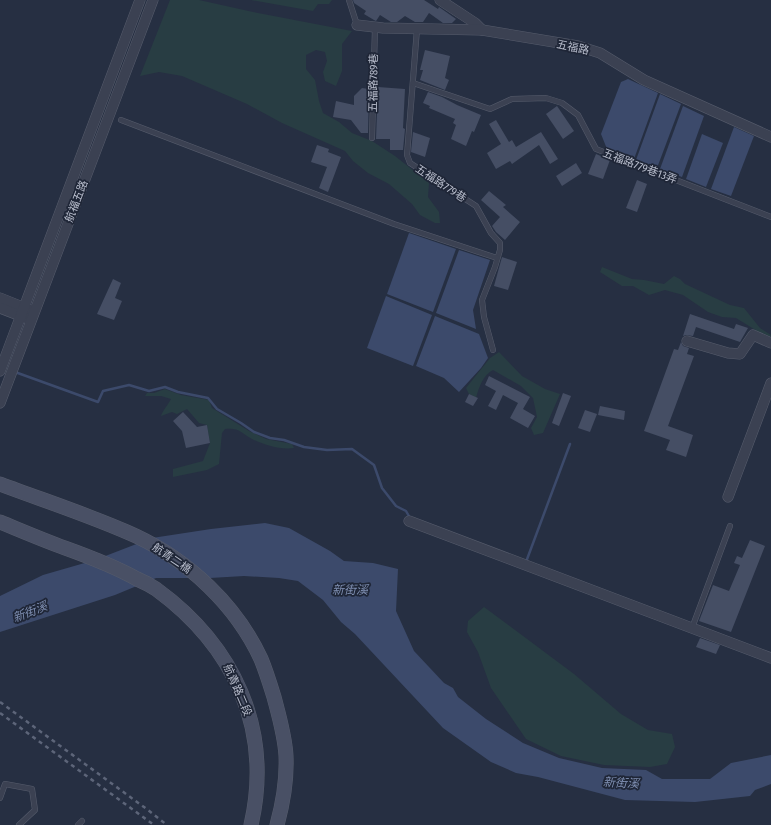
<svg xmlns="http://www.w3.org/2000/svg" width="771" height="825" viewBox="0 0 771 825" font-family="'Fira Sans Condensed','Noto Sans TC',sans-serif">
<style>
.green{fill:#283d43}
.water{fill:#3c4a6b}
.lines{fill:none;stroke-linecap:round;stroke-linejoin:round}
.stream{stroke:#3c4a6b;stroke-width:2.5}
.building{fill:#454e64}
.lane-casing{stroke:#565c6c;stroke-width:6}
.street-casing{stroke:#565c6c;stroke-width:11}
.secondary-casing{stroke:#565c6c;stroke-width:15}
.lane{stroke:#3b4152;stroke-width:5}
.street{stroke:#3b4152;stroke-width:10}
.secondary{stroke:#495065;stroke-width:14}
.rail{stroke:#5d6579;stroke-width:2.5;stroke-dasharray:4 4;stroke-linecap:butt}
.labels{text-anchor:middle;stroke-width:3.5;stroke-linejoin:round;paint-order:stroke}
.street-label{font-size:11px;fill:#b8bdcc;stroke:#1f2637}
.water-label{font-size:12px;font-style:italic;fill:#7f8fb2;stroke:#1f2637}
</style>
<rect width="100%" height="100%" fill="#262f42"/>
<g class="green">
<polygon points="170,0 199,0 253,12 352,31 342,44 342,71 336,86 325,81 323,72 327,61 325,52 316,50 306,55 306,69 315,80 319,101 323,113 339,122 352,133 372,141 395,156 429,183 428,197 439,212 440,223 435,223 420,215 412,204 389,184 368,173 353,161 345,151 282,123 247,104 182,76 159,72 140,76"/>
<polygon points="251,0 332,0 329,4 318,4 313,11"/>
<polygon points="602,267 632,279 644,280 664,284 674,276 680,279 685,284 730,305 744,308 760,328 771,335 770,339 736,318 722,317 708,312 683,295 665,290 649,295 633,286 622,286 600,272"/>
<path d="M499,352L522,376L545,389L560,394L543,433L534,435L531,428L537,417L533,398L521,386L493,370C483,375 479,387 476,398L469,394L466,388L490,358Z"/>
<path d="M165,389L181,395L209,400L212,408L249,431L266,439L292,444L294,448C281,450 265,445 254,440C240,433 241,428 225,429L222,433L219,464L207,470L173,477V469L203,461L210,443L207,425L199,423L187,409L177,414L172,412L161,416C163,410 168,405 171,399L161,396H145L147,393H154Z"/>
<polygon points="484,607 574,674 621,714 648,730 672,734 675,747 667,764 650,767 604,765 561,756 526,739 491,688 478,652 467,632 468,621"/>
</g>
<g class="water">
<polygon points="628,79 658,93 634,159 607,149 601,134 621,82"/>
<polygon points="660,94 681,104 657,168 636,160"/>
<polygon points="683,106 704,116 682,177 660,169"/>
<polygon points="734,127 754,136 731,196 711,189"/>
<polygon points="702,134 723,143 706,187 686,179"/>
<polygon points="409,233 456,249 433,312 387,294"/>
<polygon points="459,250 490,260 473,310 476,329 436,313"/>
<polygon points="386,296 432,315 413,366 367,348"/>
<polygon points="435,316 479,334 488,358 481,368 459,392 444,378 416,366"/>
<polygon points="265,523 289,528 330,551 344,561 373,563 398,569 396,611 414,651 444,683 453,688 458,697 486,719 523,743 559,758 602,768 646,770 662,779 710,779 731,763 771,755 771,784 755,790 750,796 695,802 625,800 538,777 516,773 491,762 443,728 355,634 341,622 323,600 298,581 279,578 244,576 210,578 156,578 115,595 0,632 0,596 43,575 95,560 152,538 211,529"/>
</g>
<g class="lines">
<g class="stream">
<polyline points="15,372 98,402 103,391 129,385 149,391 165,387 178,392 208,398 217,409 241,423 254,432 270,438 284,440 304,447 327,450 352,449 374,465 382,488 396,506 406,511 410,518"/>
<polyline points="526,562 570,444"/>
</g>
</g>
<g class="building">
<polygon points="353,0 424,0 438,9 439,7 456,19 452,23 443,23 429,13 423,22 415,22 405,16 397,22 391,22 380,15 376,21 374,20 364,14 366,11 354,3"/>
<polygon points="425,50 450,56 445,78 449,80 445,90 420,80 423,70 420,70"/>
<polygon points="378,87 405,89 403,128 405,129 403,150 390,150 390,139 376,139"/>
<polygon points="362,88 369,89 368,133 361,133 351,120 333,117 336,101 354,105 354,96"/>
<polygon points="428,92 442,97 457,105 481,115 474,132 472,131 466,146 451,139 456,125 453,123 455,119 429,108 430,106 423,103"/>
<polygon points="557,106 574,131 563,139 546,114"/>
<polygon points="496,120 509,142 512,140 516,147 541,132 558,159 550,164 539,145 512,164 510,161 496,169 487,153 501,144 489,124"/>
<polygon points="413,132 430,138 425,157 411,152"/>
<polygon points="317,145 329,149 328,152 341,157 328,192 319,188 327,167 311,162"/>
<polygon points="596,154 610,160 603,179 588,174"/>
<polygon points="576,163 582,173 562,186 556,176"/>
<polygon points="637,180 647,184 637,212 626,208"/>
<polygon points="489,191 506,205 503,207 520,222 505,240 496,232 492,226 500,217 481,200"/>
<polygon points="502,257 517,262 508,290 494,286"/>
<polygon points="113,279 121,283 115,298 122,301 114,320 97,314"/>
<polygon points="690,314 734,329 736,324 748,328 740,342 696,327 693,336 686,335 683,336"/>
<polygon points="681,342 683,346 689,348 687,354 694,356 668,426 693,435 686,457 666,450 670,440 644,431 674,349 678,350"/>
<polygon points="489,376 530,397 523,409 535,416 528,428 510,418 518,403 503,395 496,410 488,406 496,391 485,385"/>
<polygon points="563,393 571,396 559,426 552,423"/>
<polygon points="469,394 478,398 473,406 465,402"/>
<polygon points="600,406 625,411 624,420 598,415"/>
<polygon points="585,410 597,414 590,432 578,428"/>
<polygon points="183,412 197,427 207,425 210,443 186,448 182,431 173,421"/>
<polygon points="750,540 765,546 731,632 699,621 713,585 729,591 740,565 734,563 737,556 742,558"/>
<polygon points="700,638 720,645 716,654 696,647"/>
</g>
<g class="lines">
<g class="lane-casing">
<g id="lane">
<polyline points="349,0 357,25"/>
<polyline points="417,29 407,155 410,163 476,206 491,233 500,243 500,250 495,267 482,300 484,317 493,350"/>
<polyline points="413,83 490,109 512,99 546,98 562,103 578,115 596,149 771,217"/>
<polyline points="121,120 394,224 497,258"/>
<polyline points="372,138 375,27"/>
<polyline points="692,628 730,526"/>
<polyline points="0,798 5,784 32,789 35,810 19,825"/>
<polyline points="78,825 82,821"/>
</g>
</g>
<g class="street-casing">
<g id="street">
<polyline points="440,0 475,23 482,30"/>
<polyline points="357,25 383,28 482,30 578,46 600,53 644,80 771,137"/>
<polyline points="0,298 30,310"/>
<polyline points="0,308 26,318"/>
<polyline points="687,341 728,353 740,354 753,335 771,343"/>
<polyline points="0,371 140,0"/>
<polyline points="0,403 153,0"/>
<polyline points="728,497 771,383"/>
<polyline points="409,521 771,658"/>
</g>
</g>
<g class="secondary-casing">
<g id="secondary">
<path d="M0,484C45,501 92,516 136,536C189,561 236,605 261,659C266,671 270,684 274,697C279,716 285,736 286,756C287,779 283,803 277,825"/>
<path d="M0,522C22,531 43,540 65,548C90,557 114,566 137,579C144,582 150,585 156,589C234,646 273,729 251,825"/>
</g>
</g>
<use href="#lane" class="lane"/>
<use href="#street" class="street"/>
<use href="#secondary" class="secondary"/>
<g class="rail">
<polyline points="0,702 148,810 167,825"/>
<polyline points="0,713 154,825"/>
</g>
</g>
<g class="labels">
<g class="street-label">
<text transform="translate(573 47) rotate(12)" y="4">五福路</text>
<text transform="translate(373 83) rotate(-89)" y="4">五福路789巷</text>
<text transform="translate(640 166) rotate(21)" y="4">五福路779巷13弄</text>
<text transform="translate(441 183) rotate(33)" y="4">五福路779巷</text>
<text transform="translate(76 201) rotate(-69)" y="4">航福五路</text>
<text transform="translate(172 558) rotate(34)" y="4">航青二橋</text>
<text transform="translate(238 690) rotate(67)" y="4">航青路二段</text>
</g>
<g class="water-label">
<text x="350" y="594">新街溪</text>
<text transform="translate(30 612) rotate(-21)" y="4">新街溪</text>
<text transform="translate(621 783) rotate(3)" y="4">新街溪</text>
</g>
</g>
</svg>
